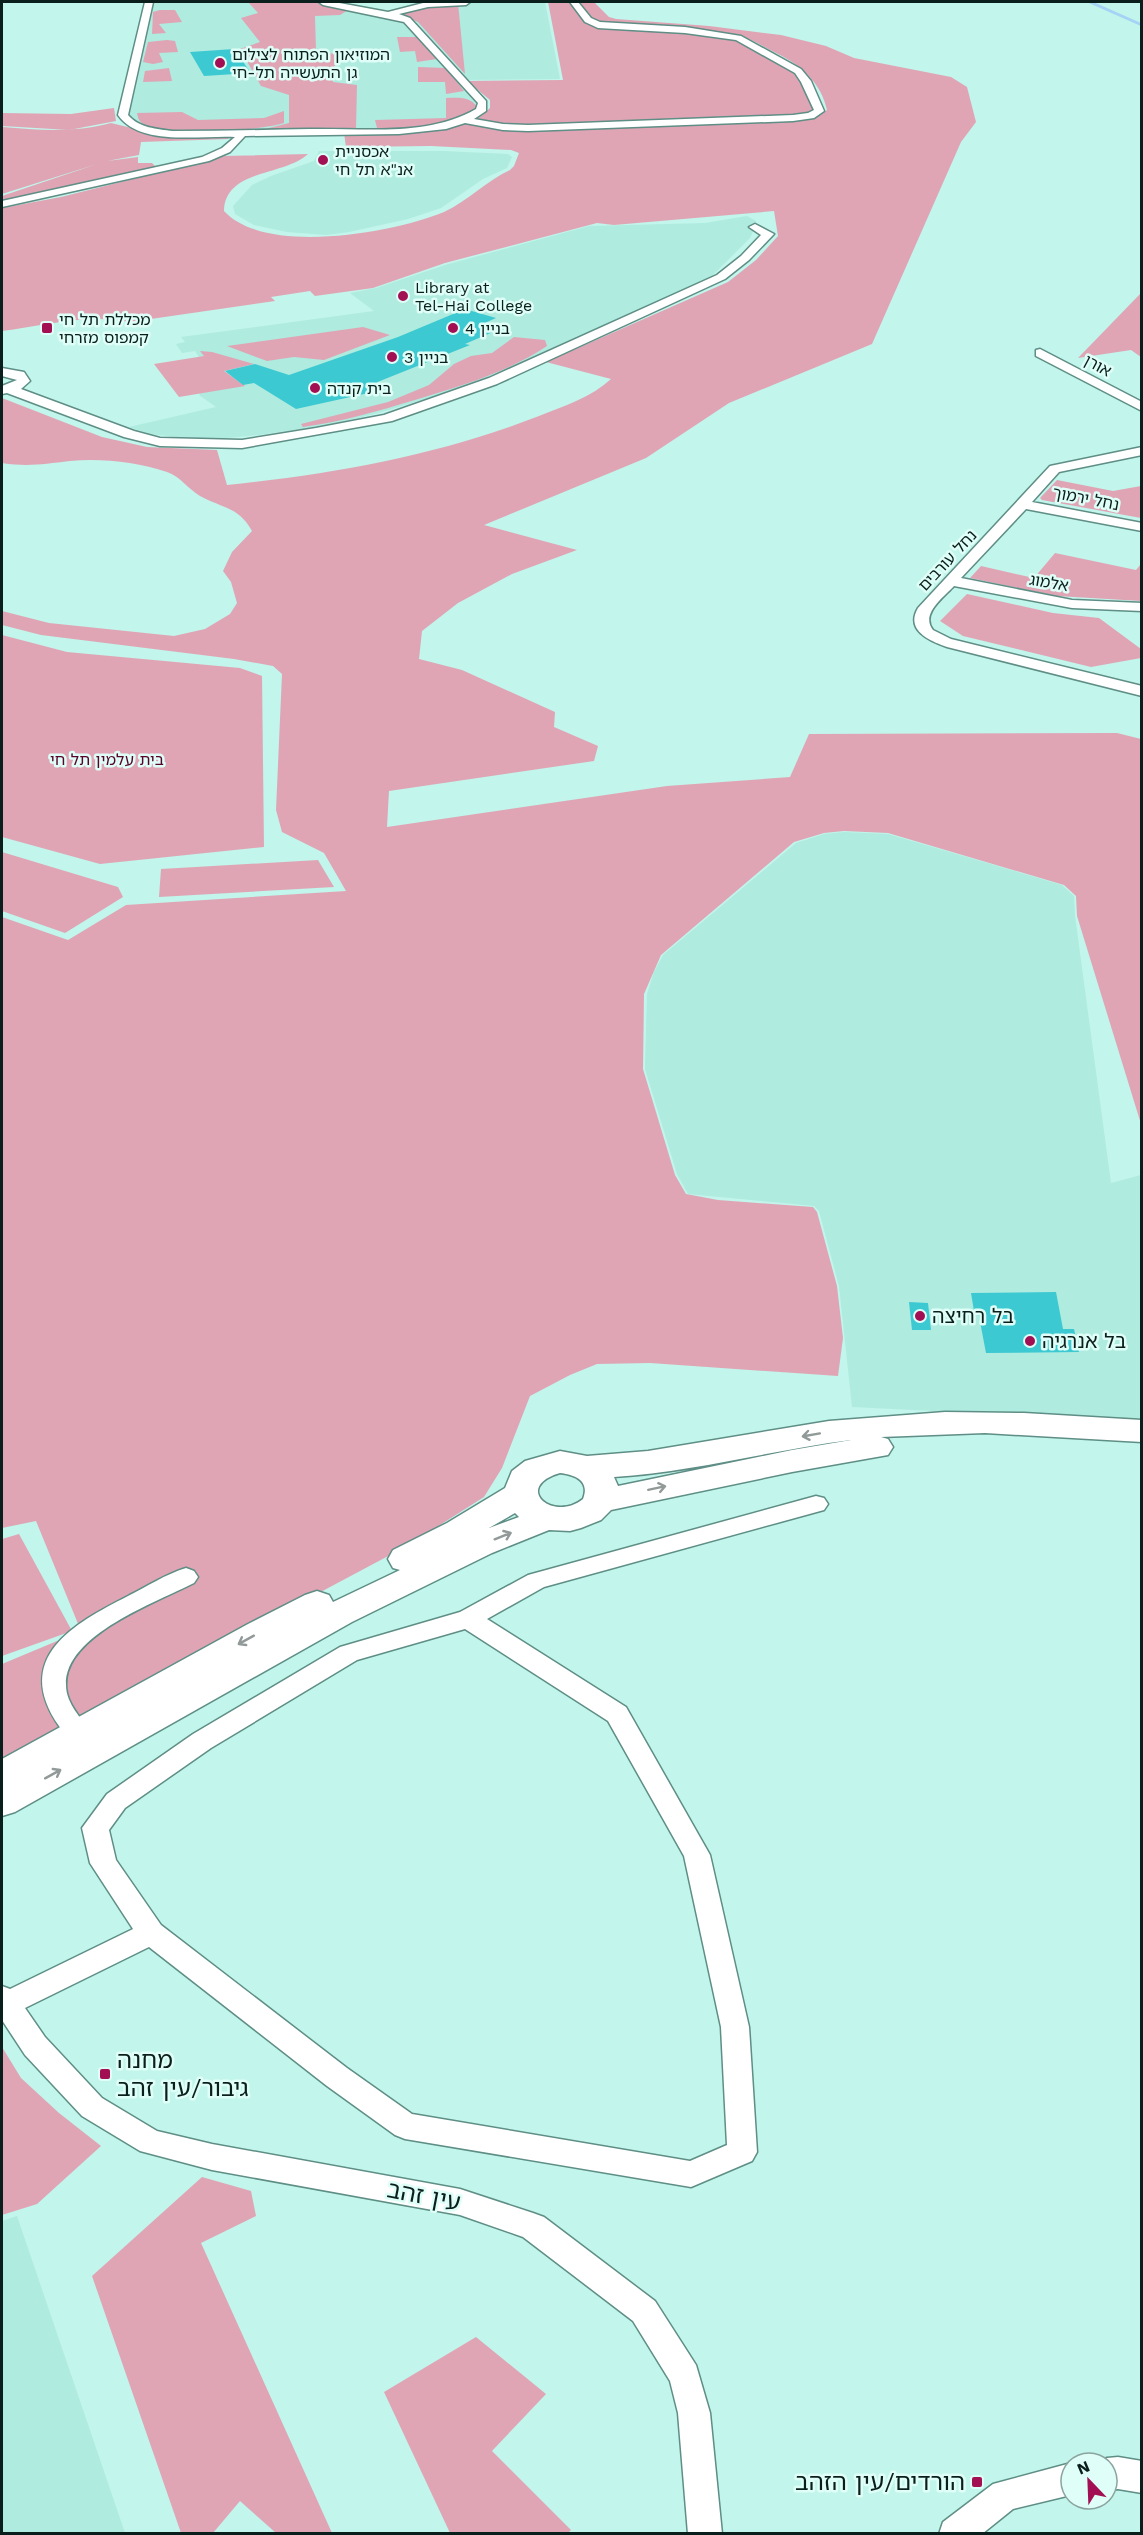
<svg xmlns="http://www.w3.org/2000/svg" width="1143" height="2535" viewBox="0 0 1143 2535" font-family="'Work Sans','Noto Sans Hebrew',sans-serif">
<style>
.built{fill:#afebdf}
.green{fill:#dfa5b5}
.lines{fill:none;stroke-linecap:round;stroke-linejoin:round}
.stream{stroke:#a4d3f6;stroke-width:3}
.building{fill:#3dc9d2}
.minor-casing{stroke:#5e8e85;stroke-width:3}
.highway-casing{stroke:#5e8e85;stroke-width:3}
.minor{fill:#fff;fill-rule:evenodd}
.highway{fill:#fff;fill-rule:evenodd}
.oneway{stroke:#919a98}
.poi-dot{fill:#a20f53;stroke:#dffef7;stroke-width:2}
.labels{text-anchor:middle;stroke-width:5;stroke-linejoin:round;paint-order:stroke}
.far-poi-label{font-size:16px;fill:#0a1e1b;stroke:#dffef7;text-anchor:start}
.far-street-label{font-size:16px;fill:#0a1e1b;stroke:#dffef7}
.far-park-label{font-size:16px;fill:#58042a;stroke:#dffef7}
.poi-label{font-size:20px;fill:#0a1e1b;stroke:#dffef7;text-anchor:start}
.near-poi-label{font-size:24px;fill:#0a1e1b;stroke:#dffef7;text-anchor:start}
.near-street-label{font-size:24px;fill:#0a1e1b;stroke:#dffef7}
</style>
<rect width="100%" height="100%" fill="#c2f5eb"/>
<g class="built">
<polygon points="153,2 318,2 387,15 441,3 545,2 560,79 459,80 479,104 479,107 467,118 410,129 174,133 137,125 127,115"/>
<polygon points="319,151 444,151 508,154 512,157 507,168 483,179 441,208 408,219 349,232 326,235 287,232 254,225 235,214 233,206 252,185 271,176 314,161"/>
<polygon points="747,216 756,221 755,227 750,238 712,276 648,307 478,383 382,412 325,426 258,435 216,439 178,437 150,434 129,427 216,407 199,395 212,377 195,351 182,353 176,344 185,342 181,337 374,311 350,293 376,288 445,265 589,226 705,223"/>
<polygon points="844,832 888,834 1062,885 1074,896 1075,916 1111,1183 1141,1175 1141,1421 852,1407 839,1286 819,1211 814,1206 688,1194 677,1174 645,1069 647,994 654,972 663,955 796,843 824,834"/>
<polygon points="17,2216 125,2533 2,2533 2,2221"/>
</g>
<g class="green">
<polygon points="248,2 314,2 350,9 340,15 315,16 316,51 336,54 333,82 357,85 356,129 261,130 289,123 289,95 261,86 240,49 260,42 241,18 258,13"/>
<polygon points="548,2 571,2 585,20 735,39 795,72 816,108 808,115 516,127 477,122 477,119 490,108 490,100 467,81 563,80"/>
<path d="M578,2H594L609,17L616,19L709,26L781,35L826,46L854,58L951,77L967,87L976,122L961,142L872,344L729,403L646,458L484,525L577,550L512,574L458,603L422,631L419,659L462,670L555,712L554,727L598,746L594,761L389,791L387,827L667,786L790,777L809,734L1117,733L1141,739V1124L1077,916L1076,896L1064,885L888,833L844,831L824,833L794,842L661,955L644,994L643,1069L675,1175L686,1194L718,1200L813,1207L817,1212L837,1286L843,1338L838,1376L650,1363L597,1364L570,1375L530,1396L502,1468L484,1497L407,1546L2,1762V1664L81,1631L36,1521L2,1528V917L68,940L126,905L346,891L324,853L282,832L276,810L282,674L273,666L234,659L41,635L2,625V611L49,623L174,636L205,629L230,614L237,603L231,582L223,571L232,552L252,531C239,507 222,508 200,496C188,489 180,476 167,472C137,462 101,458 70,461C44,464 28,467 2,463V398L102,437L147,447L217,450L227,485C334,474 439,455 539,416C564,406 592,397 611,379L546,362L728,282L756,260L778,236L774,211L614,225L597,223L445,263L373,288L315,296L310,291L271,297L275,301L130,322C89,313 42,326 2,331V208L61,197L225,156L308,154C285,176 225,169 224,211C265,256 393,233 444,212C468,201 486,181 510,170L514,166L519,153L511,150L431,146L346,147L344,133L422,132L469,123L509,130L816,116L827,110C821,83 802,66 778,54C765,48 751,38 737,35C689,23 638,32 591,20V16Z"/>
<polygon points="458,3 465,74 418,22 399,14 430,6"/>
<polygon points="160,10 175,10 182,22 159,24 166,33 152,34 153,12"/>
<polygon points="397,37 418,37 437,59 417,62 415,51 400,52"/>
<polygon points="167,40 175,41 178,52 159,53 163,62 153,64 143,62 148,42"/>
<polygon points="418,67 446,68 464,91 446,94 445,82 418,82"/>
<polygon points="169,68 172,81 143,82 145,71"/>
<path d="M446,98C457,98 470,96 477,107C462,129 402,128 377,128L375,120L446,118Z"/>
<polygon points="114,108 116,121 69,130 2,126 2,113 71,114"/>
<path d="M284,111V123C259,131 166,137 144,124C139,122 138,118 137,113L182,112L198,120L264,118Z"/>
<path d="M111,123L156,134H232L228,139L141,142L139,155L107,161L138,157V163H152L156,167L2,202V196L97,164L2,194V127C39,130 74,133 111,123Z"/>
<polygon points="1141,293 1141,357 1131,350 1078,358"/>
<polygon points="363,327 390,335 324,360 294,357 267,361 227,346"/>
<path d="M514,337L545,340L547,346C508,372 461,386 415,400C378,411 341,422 303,427L301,424L388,402L429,385L454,364L471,356L492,353Z"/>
<polygon points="200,351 212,352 254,364 224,371 245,386 179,397 154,364 204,356"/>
<polygon points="1057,480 1113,491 1141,486 1141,518 1042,500 1040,498"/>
<polygon points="1055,553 1136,570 1141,564 1141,601 1057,596 970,578 981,566 1034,578"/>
<polygon points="967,594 1053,613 1099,618 1141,649 1141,658 1091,667 963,636 940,621"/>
<polygon points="2,635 67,652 240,668 262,676 264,847 100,864 2,837"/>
<polygon points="2,852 118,887 123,897 65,933 2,911"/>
<polygon points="318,860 334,887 159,897 161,869"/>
<polygon points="19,1534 72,1631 2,1656 2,1539"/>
<polygon points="2,2047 21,2078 59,2113 101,2146 37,2204 2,2215"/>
<polygon points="202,2177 251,2191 256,2216 201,2243 332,2533 276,2533 240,2501 213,2533 181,2533 92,2276"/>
<polygon points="476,2337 546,2394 492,2451 571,2530 568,2533 450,2533 384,2392"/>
</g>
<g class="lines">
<polyline class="stream" points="1090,2 1142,25"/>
</g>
<g class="building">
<polygon points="234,49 251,73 204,76 190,52"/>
<polygon points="465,309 496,318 478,326 495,331 465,344 470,345 365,387 373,392 296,409 254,383 243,385 225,371 255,364 289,375 398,337"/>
<polygon points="1056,1292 1063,1329 1074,1329 1079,1352 986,1353 978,1311 974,1311 971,1293"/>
<polygon points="909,1302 928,1303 931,1330 912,1330"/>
</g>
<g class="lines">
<g class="minor-casing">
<g id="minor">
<path d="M145,2H153L128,115C139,128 157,129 173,131C219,131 264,130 310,129C365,128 427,137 476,109L478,103L404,22L323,5L319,2H334L388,12L427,2H470L466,5L428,7L399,14L410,18L486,101V111L474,119L503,124L528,125L793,115L808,113L814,110L801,82L795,73L736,40L685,33L598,28L585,22L570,2H578L591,18L600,22L685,27L741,36L801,69L811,81L824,111L814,118L793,121L528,131L503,130L465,123L446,129L399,134L245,136L230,152L209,161L2,207V201L202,157L222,148L235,137C201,135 140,147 118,115Z"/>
<polygon points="755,224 774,234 749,260 725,279 497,384 392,421 242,448 160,446 124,437 7,393 2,394 2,386 17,380 2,376 2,368 24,372 30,381 21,389 134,431 160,438 242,440 316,428 384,415 489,378 717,275 741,256 761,235 749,227"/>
<polygon points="1040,349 1142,402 1142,411 1036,356 1036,350"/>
<path d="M1142,447V455L1059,472L1032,502L1142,523V531L1026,509L961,578L1072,600L1142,603V611L1072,608L954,586C944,597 920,614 933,630L951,639L1142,686V696L947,647C929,641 905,630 918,608L1050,466Z"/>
<path d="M816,1496L824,1498L828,1504L824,1510L544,1587L487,1619L626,1707L710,1855L749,2027L757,2152L752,2161L691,2187L405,2139L395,2135L327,2086L149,1947L25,2008L45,2037L102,2098L157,2131L212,2144L460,2189L533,2213L544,2217L655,2301L696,2365L710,2413L722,2534H688L678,2413L670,2381L633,2321L523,2237L460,2215L212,2170L140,2151L82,2116L25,2055L2,2020V1986L10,1989L133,1929L90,1863L82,1828L107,1794L193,1734L340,1647L460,1612L528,1575ZM465,1629L608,1721L684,1856L721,2027L727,2145L690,2161L412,2114L347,2068L161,1925L116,1860L109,1830L125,1808L211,1748L357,1660Z"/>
<path d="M186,1568L194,1571L198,1577L194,1583C157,1602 64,1635 66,1685C66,1704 82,1718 91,1734L87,1741C71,1746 67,1738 59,1726C12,1658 73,1624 128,1596C146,1587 166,1574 186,1568Z"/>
<polygon points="1118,2457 1142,2461 1142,2493 1118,2489 1107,2490 1107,2463 1095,2463 1107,2458"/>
<polygon points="1071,2463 1071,2495 1013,2509 982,2534 939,2534 943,2522 993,2484"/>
</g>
</g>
<g class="highway-casing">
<path id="highway" d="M945,1412L1024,1413L1142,1420V1442L985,1433L881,1437L888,1439L893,1447L888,1455L792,1472L611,1510L601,1520L581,1528L570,1531L549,1530L492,1553L352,1622L15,1812L2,1816V1759L248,1624L305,1595L317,1591L329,1595L333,1602L400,1570L393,1568L388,1559L393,1550L447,1523L505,1488L512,1471L525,1461L560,1451L587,1456L648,1451L829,1421ZM851,1440L792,1450L618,1486L614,1477C694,1472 772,1450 851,1440ZM560,1473C576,1475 590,1481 583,1499C553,1523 512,1487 560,1473ZM515,1513L519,1517L489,1528Z"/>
</g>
<use href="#minor" class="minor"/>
<use href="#highway" class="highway"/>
</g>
<defs><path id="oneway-shaft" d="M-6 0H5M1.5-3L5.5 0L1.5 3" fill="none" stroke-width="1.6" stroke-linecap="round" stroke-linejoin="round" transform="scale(1.5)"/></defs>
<g class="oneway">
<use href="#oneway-shaft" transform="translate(811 1435) rotate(170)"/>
<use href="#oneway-shaft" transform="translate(657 1488) rotate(-12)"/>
<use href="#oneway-shaft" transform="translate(503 1536) rotate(-22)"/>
<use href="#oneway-shaft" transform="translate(246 1640) rotate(151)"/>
<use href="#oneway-shaft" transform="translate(53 1774) rotate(-29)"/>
</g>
<g class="poi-dot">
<circle cx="220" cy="63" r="6"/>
<circle cx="323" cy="160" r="6"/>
<circle cx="403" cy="296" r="6"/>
<rect x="41" y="322" width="12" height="12" rx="3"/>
<circle cx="453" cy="328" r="6"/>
<circle cx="392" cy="357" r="6"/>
<circle cx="315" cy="388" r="6"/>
<circle cx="920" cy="1316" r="6"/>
<circle cx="1030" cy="1341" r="6"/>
<rect x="99" y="2068" width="12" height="12" rx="3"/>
<rect x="971" y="2476" width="12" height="12" rx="3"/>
</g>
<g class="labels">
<g class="far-poi-label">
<text x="232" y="60">המוזיאון הפתוח לצילום<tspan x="232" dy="18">גן התעשייה תל-חי</tspan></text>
<text x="335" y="157">אכסניית<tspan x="335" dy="18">אנ"א תל חי</tspan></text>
<text x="415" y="293">Library at<tspan x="415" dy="18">Tel-Hai College</tspan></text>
<text x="59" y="325">מכללת תל חי<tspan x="59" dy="18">קמפוס מזרחי</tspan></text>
<text x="465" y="334">בניין 4</text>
<text x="404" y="363">בניין 3</text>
<text x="327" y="394">בית קנדה</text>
</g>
<g class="far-street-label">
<text transform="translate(1098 365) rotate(28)" y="6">אורן</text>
<text transform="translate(1086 498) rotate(11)" y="6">נחל ירמוך</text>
<text transform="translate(947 560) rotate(-47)" y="6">נחל עורבים</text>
<text transform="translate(1049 582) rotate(10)" y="6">אלמוג</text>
</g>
<g class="far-park-label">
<text x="107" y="765">בית עלמין תל חי</text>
</g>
<g class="poi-label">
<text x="932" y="1323">בל רחיצה</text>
<text x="1042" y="1348">בל אנרגיה</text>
</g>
<g class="near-poi-label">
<text x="117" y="2068">מחנה<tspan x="117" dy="28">גיבור/עין זהב</tspan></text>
<text x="965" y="2490" text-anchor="end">הורדים/עין הזהב</text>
</g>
<g class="near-street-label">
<text transform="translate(424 2196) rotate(11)" y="8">עין זהב</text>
</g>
</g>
<rect width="1143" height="2535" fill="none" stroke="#0a1e1b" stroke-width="6"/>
<g transform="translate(1089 2481) rotate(337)"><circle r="28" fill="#dffef7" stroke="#8aa49f" stroke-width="1.5"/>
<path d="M0-4.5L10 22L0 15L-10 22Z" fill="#a20f53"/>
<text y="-9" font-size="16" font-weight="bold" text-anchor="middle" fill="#0a1e1b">N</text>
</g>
</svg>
